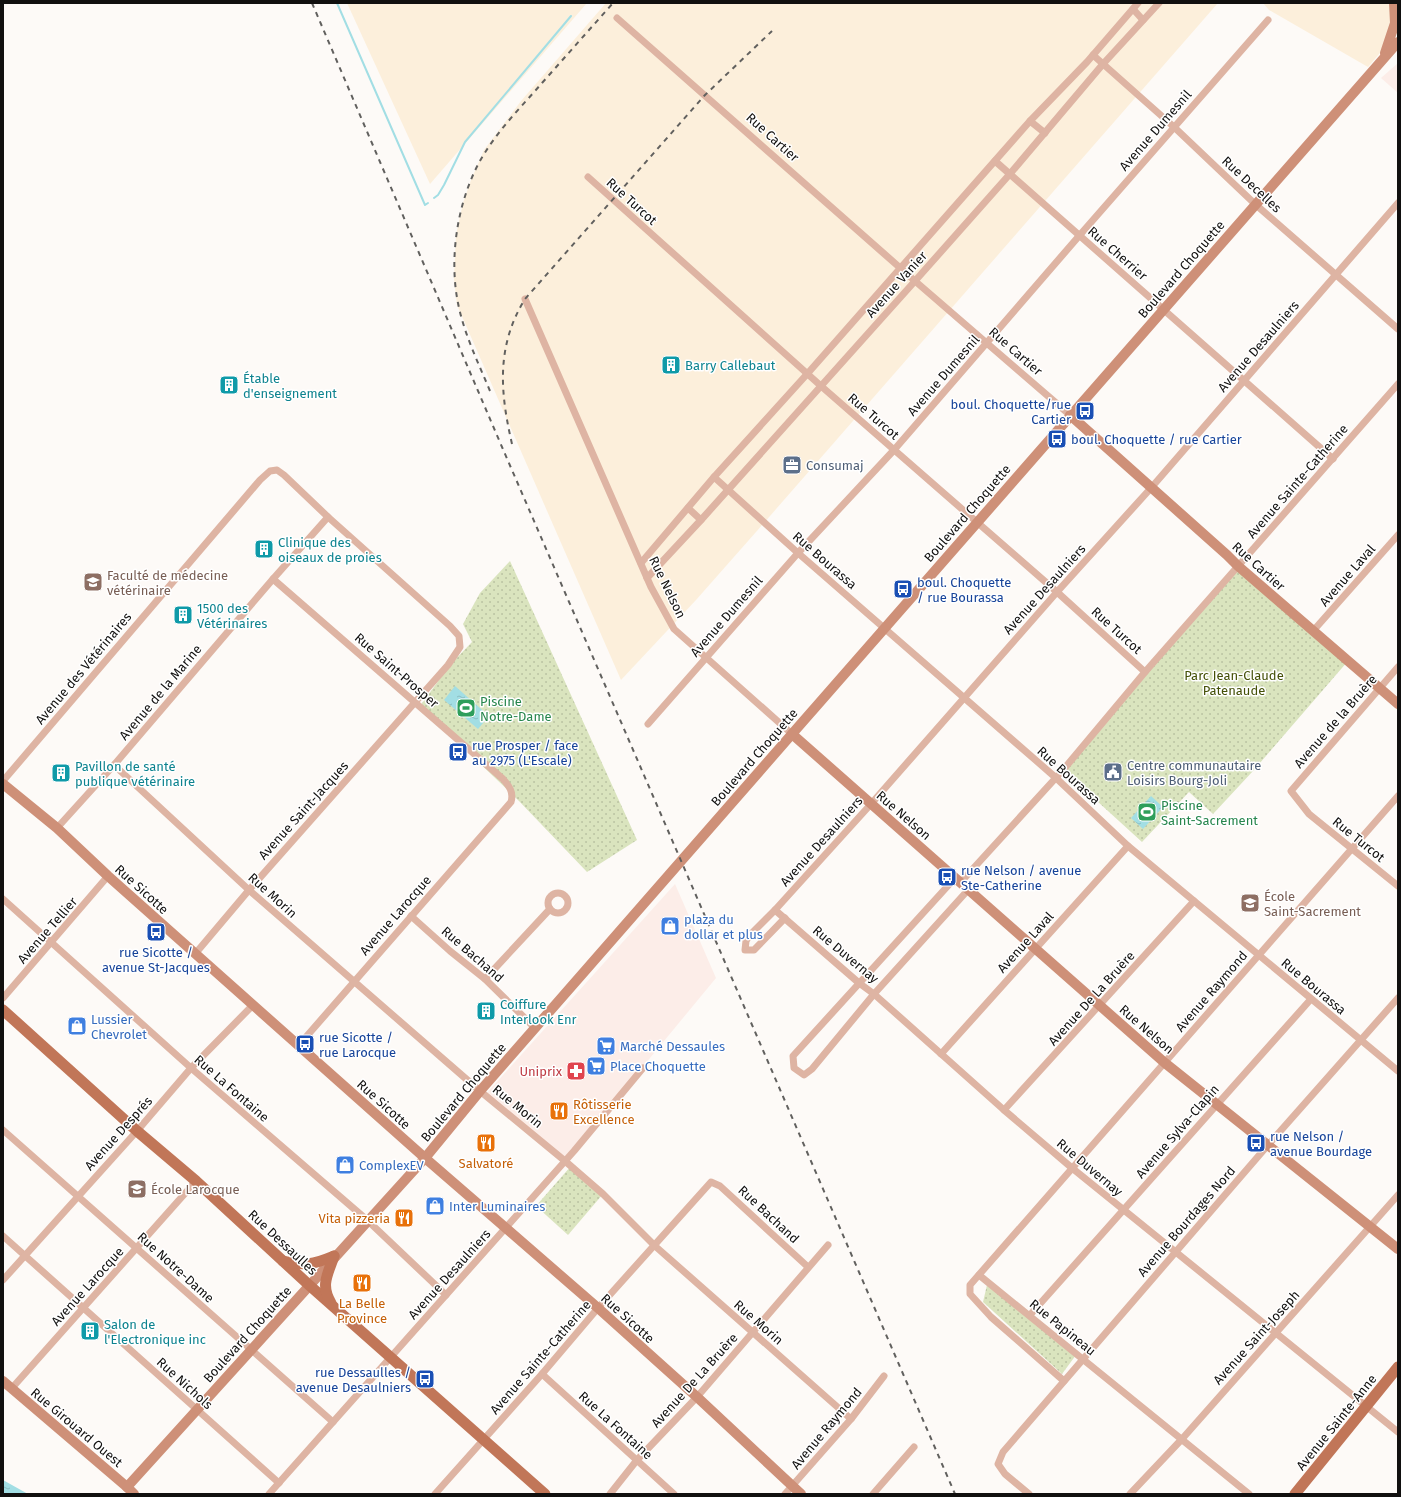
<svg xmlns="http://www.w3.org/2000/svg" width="1401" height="1497" viewBox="0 0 1401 1497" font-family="'Fira Sans',sans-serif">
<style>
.commercial{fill:#fcede8}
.industrial{fill:#fcefdb}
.park{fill:url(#park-dots)}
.water{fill:url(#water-ripples)}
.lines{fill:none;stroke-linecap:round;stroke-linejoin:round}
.stream{stroke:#a2dee4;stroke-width:2}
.street{stroke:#deb4a3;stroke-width:7}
.secondary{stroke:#ce9078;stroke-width:10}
.primary{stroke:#c17658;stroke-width:11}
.rail{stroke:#61605e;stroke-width:2;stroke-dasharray:5 5;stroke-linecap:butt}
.labels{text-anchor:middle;stroke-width:3;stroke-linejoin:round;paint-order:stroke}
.street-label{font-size:13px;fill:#11100f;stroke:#fff}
.culture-label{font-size:13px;fill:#0d838f;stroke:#fff;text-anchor:start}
.transit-label{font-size:13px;fill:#164399;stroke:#fff;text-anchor:start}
.service-label{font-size:13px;fill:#4e5e75;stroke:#fff;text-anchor:start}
.education-label{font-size:13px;fill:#785e54;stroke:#fff;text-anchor:start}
.park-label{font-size:13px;fill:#445007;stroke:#fff}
.leisure-label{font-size:13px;fill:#27864d;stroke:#fff;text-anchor:start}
.shop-label{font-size:13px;fill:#366cbe;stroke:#fff;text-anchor:start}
.health-label{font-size:13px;fill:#be3a42;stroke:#fff;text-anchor:end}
.food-label{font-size:13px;fill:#c56008;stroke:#fff}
</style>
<defs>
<pattern id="park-dots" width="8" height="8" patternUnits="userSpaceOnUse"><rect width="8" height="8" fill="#dae4be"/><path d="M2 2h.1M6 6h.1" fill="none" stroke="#bac3a2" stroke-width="1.8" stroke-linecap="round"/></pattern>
<pattern id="water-ripples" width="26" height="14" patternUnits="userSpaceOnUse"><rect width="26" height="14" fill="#a2dee4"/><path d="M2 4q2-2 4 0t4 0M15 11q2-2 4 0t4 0" fill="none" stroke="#8abdc2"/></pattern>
</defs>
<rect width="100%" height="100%" fill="#fdfaf7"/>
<g class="commercial">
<polygon points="1398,63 1398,93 1381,78"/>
<polygon points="675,884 716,978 565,1161 486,1094"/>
</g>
<g class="industrial">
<polygon points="347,3 587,3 430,184"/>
<polygon points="606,3 1218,3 756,532 696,600 621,680 457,305 454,279 456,235 463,203 471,180 484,150 521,101"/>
<polygon points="1263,3 1398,3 1398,32 1368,67 1269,10"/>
</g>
<g class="park">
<polygon points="510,561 637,840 587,872 519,801 420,706 450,665 472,642 463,624 480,593"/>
<polygon points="1238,566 1348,661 1253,771 1213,814 1189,792 1142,842 1063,770"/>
<polygon points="571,1166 603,1194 568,1235 536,1206"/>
<polygon points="987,1285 1076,1355 1062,1374 983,1302"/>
</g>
<g class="water">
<polygon points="455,686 489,716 478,729 444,700"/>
<polygon points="1151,796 1163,807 1143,829 1131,818"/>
<polygon points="3,1480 28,1494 3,1494"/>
</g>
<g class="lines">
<g class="stream">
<polyline points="337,3 425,205 428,203"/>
<polyline points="434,198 438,195 444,185 465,142 571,16"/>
</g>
<g class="street">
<polyline points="1133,9 1143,20"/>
<polyline points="617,18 915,281 1070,415"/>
<polyline points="1093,55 1174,127 1255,204 1398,329"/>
<polyline points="1030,121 1045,133"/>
<polyline points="995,161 1333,459"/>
<polyline points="588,177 821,386 1057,592 1145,672"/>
<polyline points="525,299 651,587 674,629 792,734"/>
<polyline points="714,477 798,553 1055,777 1128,846 1398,1071"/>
<polyline points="688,508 701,520"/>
<polyline points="641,563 714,477 808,373 1030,121 1087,62 1138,3"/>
<polyline points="647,578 701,520 915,281 1009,175 1103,64 1159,3"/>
<path d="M273,579L503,779C509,786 514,792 511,802L299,1045"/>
<polyline points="1313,631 1398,535"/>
<polyline points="1398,667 1291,791 1309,814 1398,886"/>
<polyline points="648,724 798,553 894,450 1079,236 1268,20"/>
<polyline points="114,765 249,890 480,1091 565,1161 603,1194 655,1246 851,1419"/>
<polyline points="3,781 260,480 270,471 277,470 284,475 328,517 450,626 459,636 460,647 448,665 249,890 195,954"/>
<polyline points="57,828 114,765 273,579 328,517"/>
<polyline points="955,878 793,1056 794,1068 804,1075 812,1069 874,994 968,890"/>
<polyline points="960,883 1063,770 1145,672 1398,384"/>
<circle cx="558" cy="903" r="10"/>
<polyline points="3,899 191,1068 367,1220 446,1295"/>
<polyline points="775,910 859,983 874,994 1004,1110 1072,1168 1398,1432"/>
<polyline points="411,916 450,951 485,979 535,1028"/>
<polyline points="785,918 754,950 745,950 746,941 749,936 775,910 871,804 1057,592 1151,488 1398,203"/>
<polyline points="485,979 550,909"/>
<polyline points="3,998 108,876"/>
<polyline points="941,1054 1128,846"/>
<polyline points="1004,1110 1194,901"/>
<polyline points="3,1130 333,1422"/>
<polyline points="3,1236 279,1483"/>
<polyline points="979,1275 1249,1494"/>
<polyline points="3,1280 137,1131 191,1068 253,1005"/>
<polyline points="1030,1315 1311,999"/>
<polyline points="542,1374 674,1494"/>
<polyline points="1064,1381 991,1317 970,1294 970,1285 1398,796"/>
<polyline points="12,1388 196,1181"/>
<polyline points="269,1494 574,1151 643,1068"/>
<polyline points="435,1494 542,1374 598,1308 711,1182 720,1186 808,1267"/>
<polyline points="610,1494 637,1460 697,1397 828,1245"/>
<polyline points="785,1494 851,1419 884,1376"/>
<polyline points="873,1494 914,1447"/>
<polyline points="1029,1494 1005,1474 998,1464 1003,1452 1268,1145 1398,998"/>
<polyline points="1130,1494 1182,1439 1398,1195"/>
</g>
<g class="secondary">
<polyline points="1385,53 1395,23 1394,3"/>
<polyline points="1070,415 1227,555 1238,566 1398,704"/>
<polyline points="792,734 1165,1063 1398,1249"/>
<polyline points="3,784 57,828 108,876 425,1158 598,1308 697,1397 801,1494"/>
<polyline points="3,1381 127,1487 134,1494"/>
<polyline points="127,1487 425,1158 480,1091 792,734 1398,42"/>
</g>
<g class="primary">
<polyline points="3,1010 137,1131 196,1181 309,1285 545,1494"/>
<path d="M283,1261C306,1266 312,1265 334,1256"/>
<path d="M331,1303C320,1285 328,1274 334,1256"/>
<polyline points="1295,1494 1398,1367"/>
</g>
<g class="rail">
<polyline points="312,3 502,447 955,1494"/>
<path d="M490,391C478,362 464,334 458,303C448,254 459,192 486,151C502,126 523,105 542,83C566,56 589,30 613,3"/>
<path d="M512,444C500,392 496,346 525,299L705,95L772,31"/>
</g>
</g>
<defs>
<g id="building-square" transform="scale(1)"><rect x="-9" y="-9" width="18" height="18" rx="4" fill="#0f9aa8" stroke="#fff"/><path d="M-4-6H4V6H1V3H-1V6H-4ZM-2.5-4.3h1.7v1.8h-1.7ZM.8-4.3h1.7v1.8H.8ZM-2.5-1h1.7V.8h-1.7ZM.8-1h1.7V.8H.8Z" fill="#fff"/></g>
<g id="bus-square" transform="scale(1)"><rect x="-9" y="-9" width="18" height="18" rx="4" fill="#1a4fb4" stroke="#fff"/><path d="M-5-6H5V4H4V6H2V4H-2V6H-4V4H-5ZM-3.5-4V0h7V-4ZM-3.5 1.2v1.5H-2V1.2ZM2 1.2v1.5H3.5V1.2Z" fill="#fff"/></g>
<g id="office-square" transform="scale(1)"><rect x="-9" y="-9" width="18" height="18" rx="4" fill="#5c6f8a" stroke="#fff"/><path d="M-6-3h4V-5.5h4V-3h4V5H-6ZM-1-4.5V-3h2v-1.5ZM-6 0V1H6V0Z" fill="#fff"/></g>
<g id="university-square" transform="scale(1)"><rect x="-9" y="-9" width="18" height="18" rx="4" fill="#8d6e63" stroke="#fff"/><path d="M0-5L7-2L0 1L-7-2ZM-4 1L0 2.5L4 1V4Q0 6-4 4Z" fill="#fff"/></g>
<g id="stadium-square" transform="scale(1)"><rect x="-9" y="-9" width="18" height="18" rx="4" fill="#2e9e5b" stroke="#fff"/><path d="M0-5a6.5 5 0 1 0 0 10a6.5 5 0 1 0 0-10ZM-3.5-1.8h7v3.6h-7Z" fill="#fff"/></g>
<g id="civic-square" transform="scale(1)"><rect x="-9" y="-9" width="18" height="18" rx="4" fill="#5c6f8a" stroke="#fff"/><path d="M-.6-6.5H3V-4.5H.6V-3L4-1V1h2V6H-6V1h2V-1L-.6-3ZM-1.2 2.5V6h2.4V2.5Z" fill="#fff"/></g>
<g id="school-square" transform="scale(1)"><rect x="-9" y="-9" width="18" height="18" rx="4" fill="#8d6e63" stroke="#fff"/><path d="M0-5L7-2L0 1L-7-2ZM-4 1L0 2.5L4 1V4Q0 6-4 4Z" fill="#fff"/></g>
<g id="shop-square" transform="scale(1)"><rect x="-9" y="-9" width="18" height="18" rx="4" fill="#3f7fe0" stroke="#fff"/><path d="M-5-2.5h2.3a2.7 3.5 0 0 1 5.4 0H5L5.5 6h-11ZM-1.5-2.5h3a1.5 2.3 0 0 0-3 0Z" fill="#fff"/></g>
<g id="supermarket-square" transform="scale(1)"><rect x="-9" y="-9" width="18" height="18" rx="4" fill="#3f7fe0" stroke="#fff"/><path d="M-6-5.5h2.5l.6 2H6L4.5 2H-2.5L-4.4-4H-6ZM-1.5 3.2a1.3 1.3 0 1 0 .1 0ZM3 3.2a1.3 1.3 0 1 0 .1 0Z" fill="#fff"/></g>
<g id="pharmacy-square" transform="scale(1)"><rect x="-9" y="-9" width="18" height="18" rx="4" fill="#e0444e" stroke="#fff"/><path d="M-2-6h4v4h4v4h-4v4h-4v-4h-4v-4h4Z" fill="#fff"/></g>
<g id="restaurant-square" transform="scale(1)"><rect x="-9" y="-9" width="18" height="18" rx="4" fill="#e8710a" stroke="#fff"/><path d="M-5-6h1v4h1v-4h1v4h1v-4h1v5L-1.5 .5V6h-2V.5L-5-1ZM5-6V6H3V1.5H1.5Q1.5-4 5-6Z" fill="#fff"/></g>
</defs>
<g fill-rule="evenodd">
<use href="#building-square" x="671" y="365"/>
<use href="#building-square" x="229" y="385"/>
<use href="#bus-square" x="1085" y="411"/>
<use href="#bus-square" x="1057" y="439"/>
<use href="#office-square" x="792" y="465"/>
<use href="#building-square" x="264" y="549"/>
<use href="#university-square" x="93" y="582"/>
<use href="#bus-square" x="903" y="589"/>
<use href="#building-square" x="183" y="615"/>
<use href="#stadium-square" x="466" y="708"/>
<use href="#bus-square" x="458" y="752"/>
<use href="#civic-square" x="1113" y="772"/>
<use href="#building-square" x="61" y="773"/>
<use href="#stadium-square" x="1147" y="812"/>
<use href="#bus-square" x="947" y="877"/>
<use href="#school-square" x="1250" y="903"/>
<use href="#shop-square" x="670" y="926"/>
<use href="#bus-square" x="156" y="932"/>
<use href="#building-square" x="486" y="1011"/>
<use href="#shop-square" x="77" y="1026"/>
<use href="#bus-square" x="305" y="1044"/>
<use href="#supermarket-square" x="606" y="1046"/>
<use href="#supermarket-square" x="596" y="1066"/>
<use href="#pharmacy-square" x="576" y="1071"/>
<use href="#restaurant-square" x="559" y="1111"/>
<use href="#restaurant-square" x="486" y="1143"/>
<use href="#bus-square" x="1256" y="1143"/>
<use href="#shop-square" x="345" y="1165"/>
<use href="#school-square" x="137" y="1189"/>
<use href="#shop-square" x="435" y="1206"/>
<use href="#restaurant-square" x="404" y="1218"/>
<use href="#restaurant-square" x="362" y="1283"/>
<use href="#building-square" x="90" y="1331"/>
<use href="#bus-square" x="425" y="1379"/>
</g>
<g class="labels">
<g class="street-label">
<text transform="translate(1155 130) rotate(-49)" y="5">Avenue Dumesnil</text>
<text transform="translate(773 137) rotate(42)" y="5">Rue Cartier</text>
<text transform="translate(1252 184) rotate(43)" y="5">Rue Decelles</text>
<text transform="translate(632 201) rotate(42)" y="5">Rue Turcot</text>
<text transform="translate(1118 253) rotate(41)" y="5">Rue Cherrier</text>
<text transform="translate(1181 269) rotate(-49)" y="5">Boulevard Choquette</text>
<text transform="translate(896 284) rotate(-48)" y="5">Avenue Vanier</text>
<text transform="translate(1258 346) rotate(-49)" y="5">Avenue Desaulniers</text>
<text transform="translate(1016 351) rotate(41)" y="5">Rue Cartier</text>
<text transform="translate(943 375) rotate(-49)" y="5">Avenue Dumesnil</text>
<text transform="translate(874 416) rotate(41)" y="5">Rue Turcot</text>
<text transform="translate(1297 481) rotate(-49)" y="5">Avenue Sainte-Catherine</text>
<text transform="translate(967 513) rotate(-49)" y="5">Boulevard Choquette</text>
<text transform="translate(825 560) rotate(41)" y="5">Rue Bourassa</text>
<text transform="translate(1259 566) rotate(42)" y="5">Rue Cartier</text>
<text transform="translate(1347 575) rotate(-49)" y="5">Avenue Laval</text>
<text transform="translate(668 587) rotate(64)" y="5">Rue Nelson</text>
<text transform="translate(1044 589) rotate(-48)" y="5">Avenue Desaulniers</text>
<text transform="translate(726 616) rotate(-49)" y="5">Avenue Dumesnil</text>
<text transform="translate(1117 630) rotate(42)" y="5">Rue Turcot</text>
<text transform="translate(83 668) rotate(-50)" y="5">Avenue des Vétérinaires</text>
<text transform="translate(397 670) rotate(41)" y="5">Rue Saint-Prosper</text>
<text transform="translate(160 692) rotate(-50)" y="5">Avenue de la Marine</text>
<text transform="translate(1335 721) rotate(-49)" y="5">Avenue de la Bruère</text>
<text transform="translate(754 757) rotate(-49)" y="5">Boulevard Choquette</text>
<text transform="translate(1069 775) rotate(42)" y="5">Rue Bourassa</text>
<text transform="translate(303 810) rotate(-48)" y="5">Avenue Saint-Jacques</text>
<text transform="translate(904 815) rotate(41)" y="5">Rue Nelson</text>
<text transform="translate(1359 839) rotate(39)" y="5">Rue Turcot</text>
<text transform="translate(821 841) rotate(-48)" y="5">Avenue Desaulniers</text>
<text transform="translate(142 889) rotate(42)" y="5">Rue Sicotte</text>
<text transform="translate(273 895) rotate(42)" y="5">Rue Morin</text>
<text transform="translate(395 915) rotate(-49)" y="5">Avenue Larocque</text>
<text transform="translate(47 930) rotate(-49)" y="5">Avenue Tellier</text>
<text transform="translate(1025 942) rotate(-48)" y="5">Avenue Laval</text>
<text transform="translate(473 954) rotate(41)" y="5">Rue Bachand</text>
<text transform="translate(846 954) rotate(40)" y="5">Rue Duvernay</text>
<text transform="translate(1314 986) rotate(40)" y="5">Rue Bourassa</text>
<text transform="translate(1211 991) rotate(-49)" y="5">Avenue Raymond</text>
<text transform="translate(1091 998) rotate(-48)" y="5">Avenue De La Bruère</text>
<text transform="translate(1147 1029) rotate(41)" y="5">Rue Nelson</text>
<text transform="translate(232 1088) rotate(41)" y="5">Rue La Fontaine</text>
<text transform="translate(463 1092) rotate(-50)" y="5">Boulevard Choquette</text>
<text transform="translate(384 1104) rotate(42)" y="5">Rue Sicotte</text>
<text transform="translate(518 1106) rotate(39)" y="5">Rue Morin</text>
<text transform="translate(1177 1131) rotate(-49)" y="5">Avenue Sylva-Clapin</text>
<text transform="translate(118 1133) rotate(-48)" y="5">Avenue Després</text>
<text transform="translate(1090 1167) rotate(40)" y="5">Rue Duvernay</text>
<text transform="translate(769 1214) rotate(43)" y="5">Rue Bachand</text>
<text transform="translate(1186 1221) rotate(-49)" y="5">Avenue Bourdages Nord</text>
<text transform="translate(283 1242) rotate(43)" y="5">Rue Dessaulles</text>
<text transform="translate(176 1267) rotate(42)" y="5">Rue Notre-Dame</text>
<text transform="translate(449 1274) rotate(-48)" y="5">Avenue Desaulniers</text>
<text transform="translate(87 1286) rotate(-48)" y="5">Avenue Larocque</text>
<text transform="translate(628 1318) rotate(42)" y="5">Rue Sicotte</text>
<text transform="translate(759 1322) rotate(41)" y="5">Rue Morin</text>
<text transform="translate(1063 1327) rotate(39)" y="5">Rue Papineau</text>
<text transform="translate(247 1334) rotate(-48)" y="5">Boulevard Choquette</text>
<text transform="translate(1256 1337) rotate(-48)" y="5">Avenue Saint-Joseph</text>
<text transform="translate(540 1357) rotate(-49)" y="5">Avenue Sainte-Catherine</text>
<text transform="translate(694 1380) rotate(-48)" y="5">Avenue De La Bruère</text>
<text transform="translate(185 1383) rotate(42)" y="5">Rue Nichols</text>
<text transform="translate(1336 1422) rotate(-51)" y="5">Avenue Sainte-Anne</text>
<text transform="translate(616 1425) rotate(42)" y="5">Rue La Fontaine</text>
<text transform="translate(77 1427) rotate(40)" y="5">Rue Girouard Ouest</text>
<text transform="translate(826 1428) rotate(-50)" y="5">Avenue Raymond</text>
</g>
<g class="culture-label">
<text x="685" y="370">Barry Callebaut</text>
<text x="243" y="383">Étable<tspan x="243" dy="15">d'enseignement</tspan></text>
<text x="278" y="547">Clinique des<tspan x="278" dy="15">oiseaux de proies</tspan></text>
<text x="197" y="613">1500 des<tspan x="197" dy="15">Vétérinaires</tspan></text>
<text x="75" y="771">Pavillon de santé<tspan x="75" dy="15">publique vétérinaire</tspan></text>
<text x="500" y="1009">Coiffure<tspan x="500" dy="15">Interlook Enr</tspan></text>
<text x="104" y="1329">Salon de<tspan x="104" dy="15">l'Electronique inc</tspan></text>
</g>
<g class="transit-label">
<text x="1071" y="409" text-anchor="end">boul. Choquette/rue<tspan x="1071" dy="15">Cartier</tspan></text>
<text x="1071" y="444">boul. Choquette / rue Cartier</text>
<text x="917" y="587">boul. Choquette<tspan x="917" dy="15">/ rue Bourassa</tspan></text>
<text x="472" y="750">rue Prosper / face<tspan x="472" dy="15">au 2975 (L'Escale)</tspan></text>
<text x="961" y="875">rue Nelson / avenue<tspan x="961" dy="15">Ste-Catherine</tspan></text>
<text x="156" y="957" text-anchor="middle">rue Sicotte /<tspan x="156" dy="15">avenue St-Jacques</tspan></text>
<text x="319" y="1042">rue Sicotte /<tspan x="319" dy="15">rue Larocque</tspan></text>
<text x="1270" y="1141">rue Nelson /<tspan x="1270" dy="15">avenue Bourdage</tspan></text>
<text x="411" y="1377" text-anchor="end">rue Dessaulles /<tspan x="411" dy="15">avenue Desaulniers</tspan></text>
</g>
<g class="service-label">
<text x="806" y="470">Consumaj</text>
<text x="1127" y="770">Centre communautaire<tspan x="1127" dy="15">Loisirs Bourg-Joli</tspan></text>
</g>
<g class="education-label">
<text x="107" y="580">Faculté de médecine<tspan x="107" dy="15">vétérinaire</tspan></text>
<text x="1264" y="901">École<tspan x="1264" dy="15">Saint-Sacrement</tspan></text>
<text x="151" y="1194">École Larocque</text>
</g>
<g class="park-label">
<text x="1234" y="680">Parc Jean-Claude<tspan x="1234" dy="15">Patenaude</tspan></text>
</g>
<g class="leisure-label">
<text x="480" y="706">Piscine<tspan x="480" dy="15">Notre-Dame</tspan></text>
<text x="1161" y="810">Piscine<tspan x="1161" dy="15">Saint-Sacrement</tspan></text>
</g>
<g class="shop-label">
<text x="684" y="924">plaza du<tspan x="684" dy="15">dollar et plus</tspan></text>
<text x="91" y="1024">Lussier<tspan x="91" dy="15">Chevrolet</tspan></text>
<text x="620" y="1051">Marché Dessaules</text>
<text x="610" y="1071">Place Choquette</text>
<text x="359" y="1170">ComplexEV</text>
<text x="449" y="1211">Inter Luminaires</text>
</g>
<g class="health-label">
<text x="562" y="1076">Uniprix</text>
</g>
<g class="food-label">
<text x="573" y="1109" text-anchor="start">Rôtisserie<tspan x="573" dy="15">Excellence</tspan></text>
<text x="486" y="1168">Salvatoré</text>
<text x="390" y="1223" text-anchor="end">Vita pizzeria</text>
<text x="362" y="1308">La Belle<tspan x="362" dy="15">Province</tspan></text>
</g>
</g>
<rect width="1401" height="1497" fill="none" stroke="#11100f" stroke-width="8"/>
</svg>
